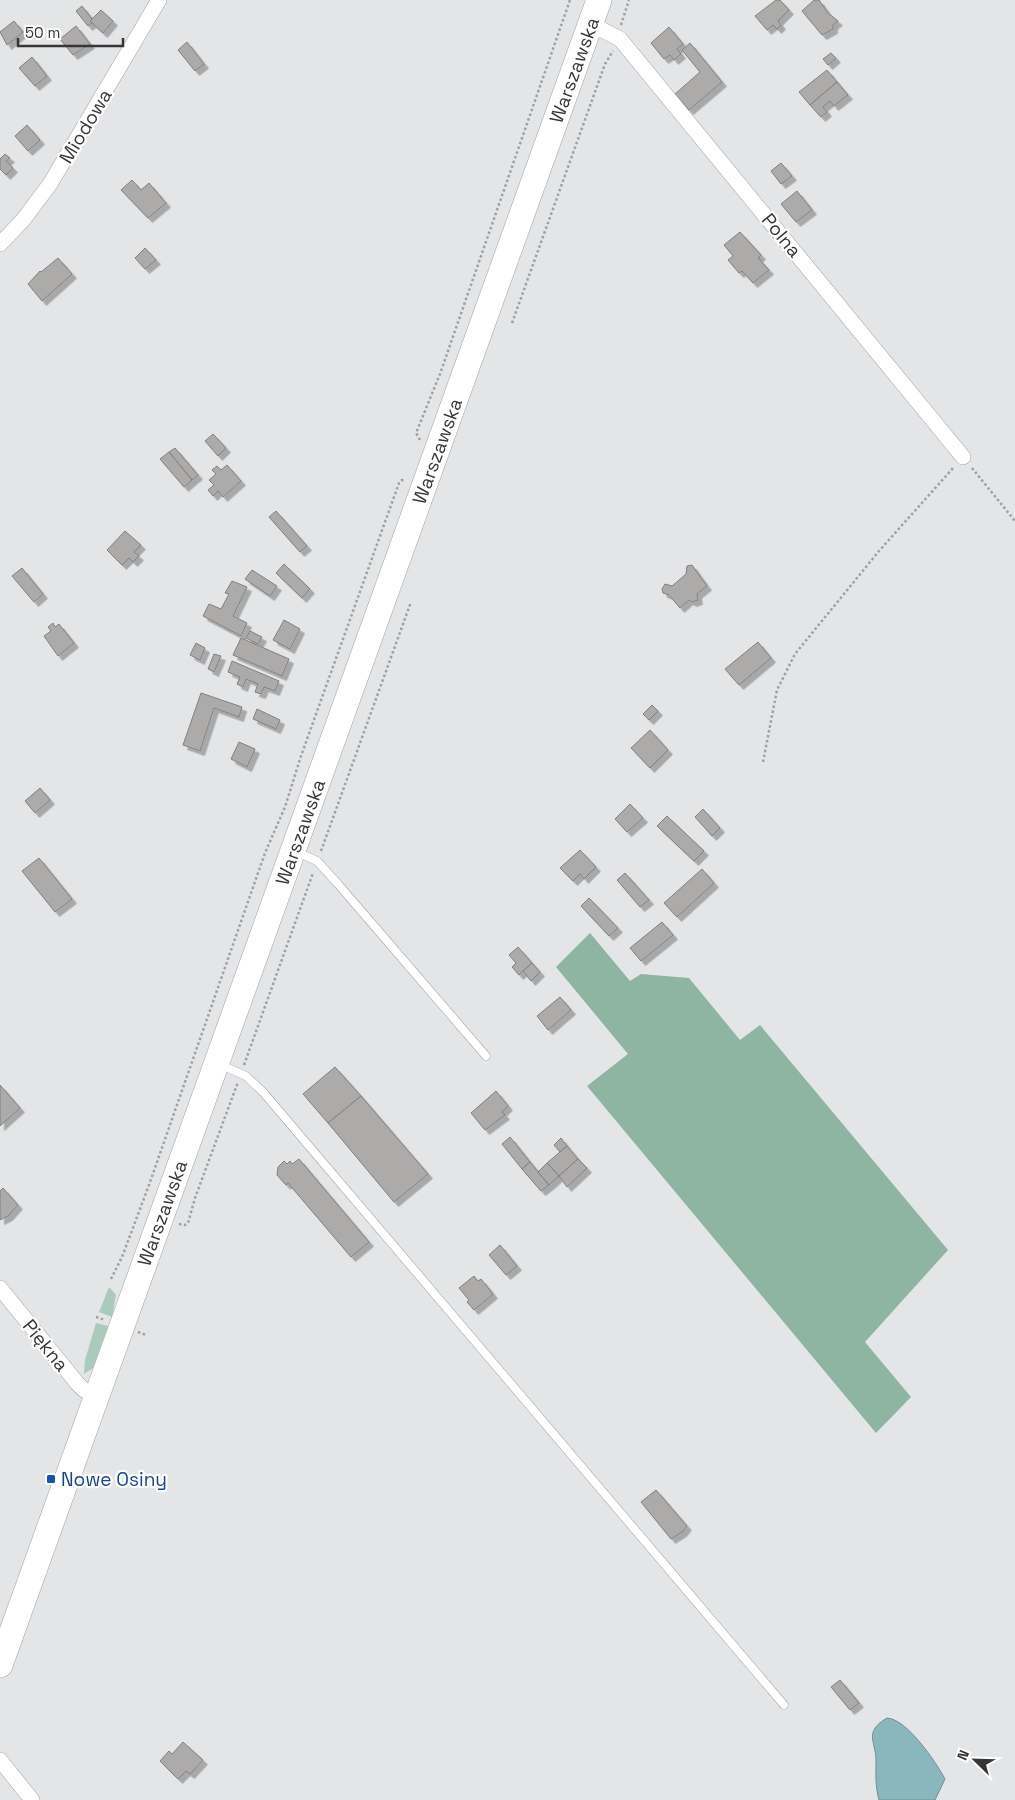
<svg xmlns="http://www.w3.org/2000/svg" width="1015" height="1800" viewBox="0 0 1015 1800" font-family="'Space Grotesk',sans-serif">
<style>
.green{fill:#aacbbb}
.forest{fill:#8eb4a2}
.water{fill:#8ab6bd;stroke:#719095}
.building{fill:#adabaa;stroke:#82807f;filter:url(#shadow)}
.lines{fill:none;stroke-linecap:round;stroke-linejoin:round}
.service-casing{stroke:#a1a2a3;stroke-width:9}
.minor-casing{stroke:#a1a2a3;stroke-width:16}
.primary-casing{stroke:#a1a2a3;stroke-width:26}
.path{stroke:#9fa0a2;stroke-width:2.5;stroke-dasharray:2.5 2.5;stroke-linecap:butt}
.service{stroke:#fff;stroke-width:8}
.minor{stroke:#fff;stroke-width:15}
.primary{stroke:#fff;stroke-width:25}
.transit-dot{fill:#1a4fb4;stroke:#fff;stroke-width:2}
.labels{text-anchor:middle;stroke-width:4.5;stroke-linejoin:round;paint-order:stroke}
.street-label{font-size:19px;fill:#363637;stroke:#fff}
.transit-label{font-size:19px;fill:#164399;stroke:#fff;text-anchor:start}
</style>
<defs>
<filter id="shadow"><feDropShadow dx="4.5" dy="4.5" stdDeviation="0" flood-color="#0004"/></filter>
</defs>
<rect width="100%" height="100%" fill="#e4e5e7"/>
<g class="green">
<polygon points="109,1287 116,1295 112,1317 99,1312"/>
<polygon points="96,1323 108,1326 93,1368 84,1374 85,1360"/>
</g>
<polygon class="forest" points="590,933 630,981 641,974 689,978 740,1040 760,1025 948,1250 865,1342 911,1397 876,1433 587,1086 628,1054 556,967"/>
<path class="water" d="M887,1718C907,1719 936,1762 945,1779L935,1800H879C875,1785 876,1775 876,1760C876,1742 863,1732 887,1718Z"/>
<g class="building">
<polygon points="776,0 780,0 789,10 778,21 781,25 777,29 773,25 767,30 755,16"/>
<polygon points="814,0 819,0 828,13 838,21 833,25 833,29 822,35 802,11"/>
<polygon points="82,6 92,19 90,21 92,23 88,26 76,11"/>
<polygon points="101,10 113,21 103,33 90,21"/>
<polygon points="14,21 23,32 7,45 0,32"/>
<polygon points="76,26 90,44 73,55 60,39"/>
<polygon points="669,27 683,44 677,49 681,54 674,60 670,55 664,59 651,43"/>
<polygon points="187,42 204,64 195,71 178,50"/>
<polygon points="690,43 722,82 689,110 675,94 700,72 682,50"/>
<polygon points="831,53 836,58 828,65 823,59"/>
<polygon points="32,57 47,76 35,86 19,68"/>
<polygon points="827,70 837,82 810,105 799,92"/>
<polygon points="837,82 848,95 834,106 830,101 823,107 827,112 821,117 810,105"/>
<polygon points="27,125 40,140 28,151 15,136"/>
<polygon points="5,154 10,158 6,161 13,168 6,175 0,169 0,159"/>
<polygon points="781,163 792,176 781,184 771,171"/>
<polygon points="132,180 141,190 149,183 166,203 148,218 121,190"/>
<polygon points="797,191 812,210 796,222 781,204"/>
<polygon points="740,232 761,255 758,258 769,270 753,283 742,271 739,273 728,260 733,256 724,245"/>
<polygon points="145,248 156,260 145,269 135,258"/>
<polygon points="58,258 72,274 42,301 28,284 40,271 41,272"/>
<polygon points="213,434 226,448 218,456 205,441"/>
<polygon points="175,448 198,475 192,480 169,452"/>
<polygon points="169,452 192,480 184,487 160,459"/>
<polygon points="227,465 241,481 223,497 218,491 213,496 208,490 214,485 209,480 216,474 212,470 217,466 221,470"/>
<polygon points="276,511 307,546 300,552 269,517"/>
<polygon points="125,531 141,545 134,552 139,556 133,562 129,558 122,565 107,550"/>
<polygon points="284,564 310,589 302,598 276,573"/>
<polygon points="692,565 707,586 697,594 698,600 692,602 689,600 680,608 669,595 663,593 662,589 665,584 672,586 678,581 686,574 687,566"/>
<polygon points="22,568 43,594 34,602 12,576"/>
<polygon points="252,570 277,586 270,596 245,579"/>
<polygon points="232,581 247,587 233,616 247,623 241,636 203,616 209,604 221,609 229,594 225,593"/>
<polygon points="284,620 300,629 290,649 273,640"/>
<polygon points="53,623 55,627 59,624 74,643 58,656 44,636 51,631 48,627"/>
<polygon points="250,631 262,637 258,644 246,638"/>
<polygon points="241,638 289,659 282,676 233,655"/>
<polygon points="758,642 771,658 739,685 725,669"/>
<polygon points="196,643 205,648 200,660 190,655"/>
<polygon points="214,654 221,656 214,672 208,669"/>
<polygon points="232,661 279,681 275,691 264,687 261,694 255,692 258,684 246,679 243,687 237,684 240,677 228,672"/>
<polygon points="201,693 242,707 239,717 214,708 200,751 183,745"/>
<polygon points="652,705 658,711 649,720 643,714"/>
<polygon points="257,709 280,720 276,729 253,719"/>
<polygon points="650,730 668,750 650,768 631,748"/>
<polygon points="239,742 255,749 247,767 231,759"/>
<polygon points="40,788 50,800 35,813 25,801"/>
<polygon points="630,804 643,818 627,832 615,819"/>
<polygon points="703,809 720,828 712,836 695,817"/>
<polygon points="667,816 704,851 694,861 657,826"/>
<polygon points="580,850 596,867 584,879 580,874 573,881 560,868"/>
<polygon points="39,858 72,899 55,912 22,871"/>
<polygon points="702,869 714,883 677,917 664,903"/>
<polygon points="625,873 649,900 640,907 617,880"/>
<polygon points="589,898 618,928 609,936 581,906"/>
<polygon points="662,922 673,935 641,961 630,948"/>
<polygon points="518,947 532,963 519,975 512,967 516,963 509,955"/>
<polygon points="532,963 540,972 531,981 523,971"/>
<polygon points="560,997 571,1010 548,1030 537,1016"/>
<polygon points="335,1067 361,1096 328,1123 303,1094"/>
<polygon points="0,1085 20,1108 0,1126"/>
<polygon points="496,1091 508,1106 502,1112 505,1115 485,1130 471,1113"/>
<polygon points="361,1096 428,1174 394,1202 328,1123"/>
<polygon points="510,1137 530,1162 522,1169 502,1144"/>
<polygon points="561,1138 567,1146 560,1152 554,1145"/>
<polygon points="567,1146 578,1159 559,1176 547,1163"/>
<polygon points="299,1159 369,1242 351,1257 288,1183 286,1185 277,1175 278,1167 284,1161 287,1164 290,1161 292,1164"/>
<polygon points="578,1159 587,1168 567,1187 559,1176"/>
<polygon points="530,1162 549,1185 541,1191 522,1169"/>
<polygon points="547,1163 559,1176 549,1185 538,1172"/>
<polygon points="3,1188 18,1205 8,1216 0,1220 0,1191"/>
<polygon points="500,1245 517,1266 506,1275 489,1255"/>
<polygon points="474,1276 478,1281 481,1279 493,1294 474,1310 467,1302 469,1300 459,1288"/>
<polygon points="656,1490 687,1526 682,1532 671,1539 641,1502"/>
<polygon points="840,1680 859,1703 850,1710 831,1687"/>
<polygon points="183,1742 203,1760 190,1774 186,1771 178,1779 160,1761 169,1751 172,1754"/>
</g>
<g class="lines">
<g class="service-casing">
<g id="service">
<polyline points="297,852 317,861 338,884 486,1056"/>
<polyline points="221,1065 246,1076 263,1092 784,1705"/>
</g>
</g>
<g class="minor-casing">
<g id="minor">
<polyline points="591,24 620,39 963,457"/>
<polyline points="0,244 23,220 50,184 159,0"/>
<polyline points="0,1288 77,1383 84,1390 97,1396"/>
<polyline points="0,1760 32,1800"/>
</g>
</g>
<g class="primary-casing">
<polyline id="primary" points="0,1665 599,0"/>
</g>
<g class="path">
<polyline points="621,25 629,0"/>
<polyline points="512,323 605,64 613,51"/>
<polyline points="420,440 416,433 440,374 570,0"/>
<polyline points="972,468 1015,521"/>
<polyline points="763,762 777,690 795,654 879,551 954,467"/>
<polyline points="321,851 411,602"/>
<polyline points="244,1065 313,873"/>
<polyline points="179,1224 185,1225 188,1223 195,1198 238,1082"/>
<polyline points="111,1279 122,1257 149,1185 265,853 285,807 301,756 399,483 402,480 405,481"/>
<polyline points="96,1317 105,1320"/>
<polyline points="138,1332 146,1335"/>
</g>
<use href="#service" class="service"/>
<use href="#minor" class="minor"/>
<use href="#primary" class="primary"/>
</g>
<rect class="transit-dot" x="46" y="1474" width="10" height="10" rx="2.5"/>
<g class="labels">
<g class="street-label">
<text transform="translate(574 70) rotate(-70)" y="7">Warszawska</text>
<text transform="translate(85 126) rotate(-59)" y="7">Miodowa</text>
<text transform="translate(782 235) rotate(51)" y="7">Polna</text>
<text transform="translate(437 451) rotate(-70)" y="7">Warszawska</text>
<text transform="translate(300 832) rotate(-70)" y="7">Warszawska</text>
<text transform="translate(162 1213) rotate(-70)" y="7">Warszawska</text>
<text transform="translate(46 1345) rotate(51)" y="7">Piękna</text>
</g>
<g class="transit-label">
<text x="61" y="1486">Nowe Osiny</text>
</g>
</g>
<g transform="translate(975 1760) rotate(293)" stroke="#ffffff" stroke-width="4" paint-order="stroke">
<path d="M0-4L9 19L0 12L-9 19Z" fill="#363637"/>
<text y="-8" font-size="14" font-weight="bold" text-anchor="middle" fill="#363637">N</text>
</g>
<path d="M18 38v8h105v-8" fill="none" stroke="#363637" stroke-width="2.5"/>
<text x="25" y="38" font-size="15" fill="#363637" stroke="#ffffff" stroke-width="4" paint-order="stroke">50 m</text>
</svg>
